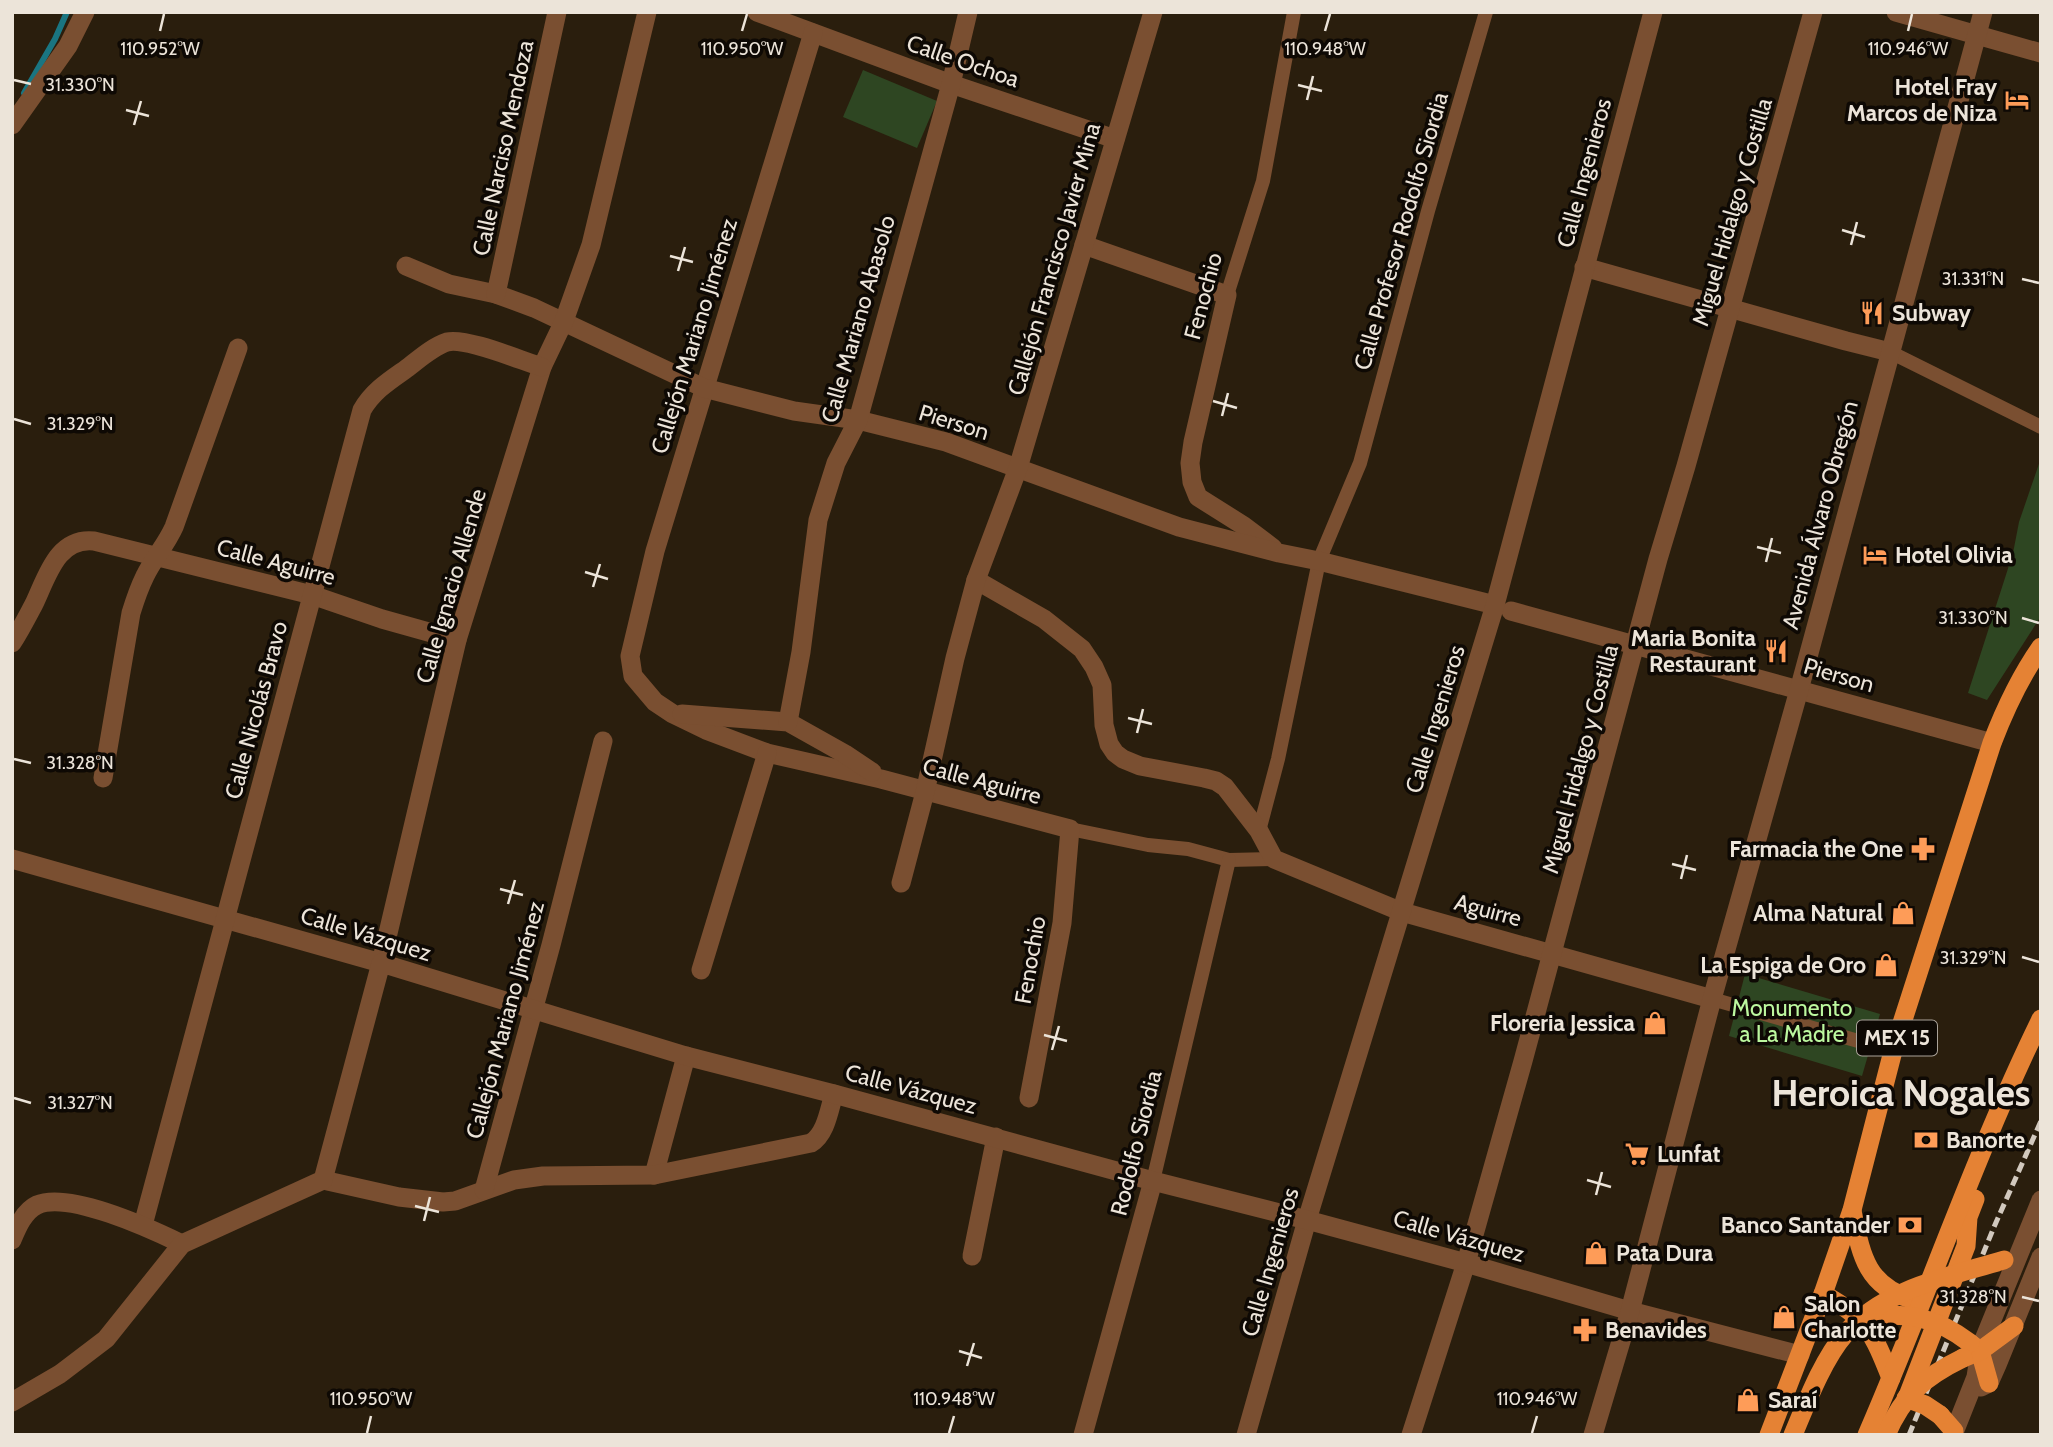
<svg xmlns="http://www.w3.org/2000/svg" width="2053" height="1447" viewBox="0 0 2053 1447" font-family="Cabin,sans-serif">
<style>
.green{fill:#2e4622}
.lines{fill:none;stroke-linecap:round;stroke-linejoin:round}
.stream{stroke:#1a7581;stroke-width:6}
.pedestrian{stroke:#7a4f31;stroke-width:14}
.minor{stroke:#7a4f31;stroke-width:19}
.tertiary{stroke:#7a4f31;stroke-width:19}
.trunk{stroke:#e58234;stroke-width:19}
.rail{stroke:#d2c9be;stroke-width:5;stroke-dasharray:10 5;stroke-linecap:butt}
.trunk-bridge{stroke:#e58234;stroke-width:19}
.ticks{fill:none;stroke:#ece4d9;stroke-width:2.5}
.labels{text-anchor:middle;stroke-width:7;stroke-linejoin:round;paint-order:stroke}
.shield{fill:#0e0904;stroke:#a9a299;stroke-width:2}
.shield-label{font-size:21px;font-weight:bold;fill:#ece4d9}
.street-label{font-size:23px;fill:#ece4d9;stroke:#0e0904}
.poi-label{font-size:23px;font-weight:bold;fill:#ece4d9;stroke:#0e0904;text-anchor:start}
.park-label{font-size:23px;fill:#bcf89f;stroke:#0e0904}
.town-label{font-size:37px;font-weight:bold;fill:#ece4d9;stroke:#0e0904}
.ticks-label{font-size:18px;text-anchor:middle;fill:#ece4d9;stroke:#0e0904;stroke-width:7;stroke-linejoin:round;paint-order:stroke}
</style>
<rect width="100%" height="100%" fill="#2a1e0d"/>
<g class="green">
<polygon points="863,70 937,101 917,148 843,117"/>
<polygon points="2041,458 2041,616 1987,700 1968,693 2013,553 2019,522"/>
<polygon points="1745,974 1880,1014 1862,1076 1729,1036"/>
</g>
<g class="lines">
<polyline class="stream" points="24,93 55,39 67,12"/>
<g class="pedestrian">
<polyline points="1227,295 1263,181 1294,12"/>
<polyline points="1890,352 2041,427"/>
<polyline points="1070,829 1148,845 1188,849 1229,860 1274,859"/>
<polyline points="1259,831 1278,759 1319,561 1360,463 1428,211 1486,12"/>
<polyline points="1712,999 1893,1051"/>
<polyline points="1153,1181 1229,860"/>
</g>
<g class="minor">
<polyline points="757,12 951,84 1115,139"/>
<polyline points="1896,12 1977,35"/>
<polyline points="813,33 655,551 630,656 633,676 655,702 673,714 706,730 767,753 881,779 1070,829 1062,923 1029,1098"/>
<polyline points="1084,245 1227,295 1193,442 1190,463 1192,482 1198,497 1244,526 1273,548"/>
<polyline points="406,266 449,284 496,294 534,308 704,388 794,411 858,420 946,442 1179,527 1279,553 1319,561 1495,605"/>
<polyline points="1584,267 1846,341 1890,352"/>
<polyline points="496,294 557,12"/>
<polyline points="976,580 1044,619 1082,649 1094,667 1102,685 1104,725 1109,744 1115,753 1123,759 1140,766 1204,778 1216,781 1225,787 1259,831 1274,859 1402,912 1712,999"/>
<polyline points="1511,611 1992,743"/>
<path d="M12,643C20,631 27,617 34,604C47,577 57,537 94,541L312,595L382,619L457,640"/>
<polyline points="682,714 788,722 845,754 872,772"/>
<polyline points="788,722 801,652 818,520 836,463 858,420 951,84 968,12"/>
<path d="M103,778L131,613C135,600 139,588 145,576C153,559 166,545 174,527L238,348"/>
<polyline points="12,859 381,963 457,640 542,367 564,321 591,245 647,12"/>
<polyline points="901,883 925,792 955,658 976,580 1018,468 1153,12"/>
<polyline points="701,970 767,753"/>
<polyline points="654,1175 686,1056"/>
<path d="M323,1180L399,1197L443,1202L455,1201L514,1180L543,1176L654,1175L811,1143C826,1134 829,1110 834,1094"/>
<polyline points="484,1190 551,945 603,741"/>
<path d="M143,1225L362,410C373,391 389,381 406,369C418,360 432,347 447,342C466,337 522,361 542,367"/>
<polyline points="972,1256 996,1137"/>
<polyline points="1083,1435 1153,1181"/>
<polyline points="1246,1435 1307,1220 1495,605 1653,12"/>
<polyline points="1411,1435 1466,1263 1523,1061 1658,559 1686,466 1813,12"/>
</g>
<g class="tertiary">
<polyline points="1977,35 2041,53"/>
<polyline points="12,125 68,46 85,12"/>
<path d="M12,1240C17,1228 24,1211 37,1205C69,1191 151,1229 182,1244"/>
<polyline points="1981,1387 1989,1383 1997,1365 2041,1257"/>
<polyline points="12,1402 60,1374 106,1339 182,1244 323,1180 381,963 686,1056 834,1094 1153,1181 1307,1220 1466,1263 1630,1311 1800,1355"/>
<polyline points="1593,1435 1630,1311 1712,999 1799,690 1983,12"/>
<polyline points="1953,1435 1976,1377 1980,1351 1985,1337 2041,1200"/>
</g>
<g class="trunk">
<path d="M1852,1211C1861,1253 1865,1285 1911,1299"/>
<path d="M1823,1294C1867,1318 1873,1333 1891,1378"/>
<polyline points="1971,1344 1980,1351 1989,1383"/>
<polyline points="1963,1358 1980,1351 2014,1326"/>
<polyline points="1906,1401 1966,1246 1968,1217 1975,1199"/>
<polyline points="1940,1415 1954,1431"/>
<path d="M1769,1435L1823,1294L1852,1210L1893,1051L1992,743C2005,709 2020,677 2041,647"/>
<path d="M1867,1435C1927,1297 1975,1154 2041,1019"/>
</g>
<polyline class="rail" points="1909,1435 1994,1227 2041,1121"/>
<g class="trunk-bridge">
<path d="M1866,1317C1908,1312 1936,1317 1970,1343"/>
<polyline points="1906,1398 1925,1405 1940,1415"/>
<path d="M1793,1435C1806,1404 1823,1359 1845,1334C1885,1288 1948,1277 2004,1260"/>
<path d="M1886,1435C1903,1395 1924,1377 1963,1358"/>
</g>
</g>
<path class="ticks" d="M160,31L164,14M742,31L747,14M1325,31L1330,14M1908,31L1912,14M14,80L31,84M1298,85L1322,91M1307,100L1313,76M126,110L149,116M134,125L141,101M1842,230L1865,237M1851,245L1857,222M670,256L693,262M678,271L685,247M2022,279L2039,283M1213,401L1237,408M1222,416L1228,393M14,419L31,424M1757,547L1781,553M1766,562L1772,538M585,572L608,579M593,587L600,564M2022,618L2039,623M1128,718L1152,724M1137,733L1143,709M14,759L31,763M1672,864L1696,870M1681,879L1687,855M500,889L523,895M508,904L515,880M2022,957L2039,962M1044,1035L1067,1041M1052,1050L1059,1026M14,1098L31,1103M1587,1180L1611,1187M1596,1195L1602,1172M415,1206L439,1212M424,1221L430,1197M2022,1297L2039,1301M959,1351L982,1358M967,1366L974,1343M367,1433L371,1416M949,1433L954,1416M1532,1433L1537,1416"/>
<defs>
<g id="hotel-bare" transform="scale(1.89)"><path d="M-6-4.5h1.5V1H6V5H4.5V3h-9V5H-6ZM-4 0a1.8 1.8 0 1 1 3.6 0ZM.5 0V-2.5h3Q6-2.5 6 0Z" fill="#fe9c58" stroke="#0e0904" stroke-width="2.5" paint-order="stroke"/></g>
<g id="restaurant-bare" transform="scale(1.89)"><path d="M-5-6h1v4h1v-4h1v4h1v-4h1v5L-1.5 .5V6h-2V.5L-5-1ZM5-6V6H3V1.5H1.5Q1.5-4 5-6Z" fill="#fe9c58" stroke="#0e0904" stroke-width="2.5" paint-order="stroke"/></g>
<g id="pharmacy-bare" transform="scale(1.89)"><path d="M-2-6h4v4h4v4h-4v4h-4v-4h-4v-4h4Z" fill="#fe9c58" stroke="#0e0904" stroke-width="2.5" paint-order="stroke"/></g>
<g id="shop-bare" transform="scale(1.89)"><path d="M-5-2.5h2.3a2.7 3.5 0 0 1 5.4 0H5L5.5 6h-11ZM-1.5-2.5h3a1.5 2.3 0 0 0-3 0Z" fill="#fe9c58" stroke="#0e0904" stroke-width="2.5" paint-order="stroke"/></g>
<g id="bank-bare" transform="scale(1.89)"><path d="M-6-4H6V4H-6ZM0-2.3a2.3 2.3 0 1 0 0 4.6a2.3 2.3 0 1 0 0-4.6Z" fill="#fe9c58" stroke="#0e0904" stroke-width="2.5" paint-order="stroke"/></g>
<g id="supermarket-bare" transform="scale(1.89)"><path d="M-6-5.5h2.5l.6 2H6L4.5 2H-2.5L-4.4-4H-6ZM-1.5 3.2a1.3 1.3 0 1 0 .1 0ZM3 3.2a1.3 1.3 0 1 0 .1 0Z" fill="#fe9c58" stroke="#0e0904" stroke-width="2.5" paint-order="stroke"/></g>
</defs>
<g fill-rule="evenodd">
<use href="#hotel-bare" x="2017" y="100"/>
<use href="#restaurant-bare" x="1872" y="313"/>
<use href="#hotel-bare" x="1875" y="555"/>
<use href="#restaurant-bare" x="1776" y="651"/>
<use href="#pharmacy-bare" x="1923" y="849"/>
<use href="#shop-bare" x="1903" y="913"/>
<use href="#shop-bare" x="1886" y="965"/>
<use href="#shop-bare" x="1655" y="1023"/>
<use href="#bank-bare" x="1926" y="1140"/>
<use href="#supermarket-bare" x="1637" y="1154"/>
<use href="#bank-bare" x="1910" y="1225"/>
<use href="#shop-bare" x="1596" y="1253"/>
<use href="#shop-bare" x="1784" y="1317"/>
<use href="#pharmacy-bare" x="1585" y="1330"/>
<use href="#shop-bare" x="1748" y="1400"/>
</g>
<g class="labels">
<rect class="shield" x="1857" y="1020.5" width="80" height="35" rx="5"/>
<g class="shield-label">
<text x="1897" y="1045">MEX 15</text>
</g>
<g class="street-label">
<text transform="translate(963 61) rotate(19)" y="8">Calle Ochoa</text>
<text transform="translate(503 148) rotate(-78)" y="8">Calle Narciso Mendoza</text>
<text transform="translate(1584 173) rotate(-75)" y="8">Calle Ingenieros</text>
<text transform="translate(1732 212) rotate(-74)" y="8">Miguel Hidalgo y Costilla</text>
<text transform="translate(1401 231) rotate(-74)" y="8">Calle Profesor Rodolfo Siordia</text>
<text transform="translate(1054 259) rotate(-74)" y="8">Callejón Francisco Javier Mina</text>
<text transform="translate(1203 296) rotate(-75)" y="8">Fenochio</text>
<text transform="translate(858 319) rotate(-74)" y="8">Calle Mariano Abasolo</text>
<text transform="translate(694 336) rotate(-73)" y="8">Callejón Mariano Jiménez</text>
<text transform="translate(954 422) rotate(17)" y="8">Pierson</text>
<text transform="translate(1820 515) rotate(-75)" y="8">Avenida Álvaro Obregón</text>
<text transform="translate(276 562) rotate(15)" y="8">Calle Aguirre</text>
<text transform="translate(451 586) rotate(-74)" y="8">Calle Ignacio Allende</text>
<text transform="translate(1839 675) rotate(16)" y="8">Pierson</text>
<text transform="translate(256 710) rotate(-75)" y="8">Calle Nicolás Bravo</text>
<text transform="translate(1435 719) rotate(-73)" y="8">Calle Ingenieros</text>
<text transform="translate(1580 759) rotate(-75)" y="8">Miguel Hidalgo y Costilla</text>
<text transform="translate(982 781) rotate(15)" y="8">Calle Aguirre</text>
<text transform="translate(1488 910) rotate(15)" y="8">Aguirre</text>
<text transform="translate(366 934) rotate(17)" y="8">Calle Vázquez</text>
<text transform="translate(1030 960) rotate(-80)" y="8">Fenochio</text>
<text transform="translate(505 1020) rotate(-75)" y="8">Callejón Mariano Jiménez</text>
<text transform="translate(911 1089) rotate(15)" y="8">Calle Vázquez</text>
<text transform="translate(1136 1143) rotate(-76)" y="8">Rodolfo Siordia</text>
<text transform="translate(1459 1236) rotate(16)" y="8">Calle Vázquez</text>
<text transform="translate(1270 1262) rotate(-74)" y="8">Calle Ingenieros</text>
</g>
<g class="poi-label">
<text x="1997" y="95" text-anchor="end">Hotel Fray<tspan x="1997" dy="26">Marcos de Niza</tspan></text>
<text x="1892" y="321">Subway</text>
<text x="1895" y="563">Hotel Olivia</text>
<text x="1756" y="646" text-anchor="end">Maria Bonita<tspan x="1756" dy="26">Restaurant</tspan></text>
<text x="1903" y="857" text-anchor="end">Farmacia the One</text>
<text x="1883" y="921" text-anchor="end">Alma Natural</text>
<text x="1866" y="973" text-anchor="end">La Espiga de Oro</text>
<text x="1635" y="1031" text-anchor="end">Floreria Jessica</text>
<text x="1946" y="1148">Banorte</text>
<text x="1657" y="1162">Lunfat</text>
<text x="1890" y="1233" text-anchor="end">Banco Santander</text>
<text x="1616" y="1261">Pata Dura</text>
<text x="1804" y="1312">Salon<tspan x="1804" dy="26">Charlotte</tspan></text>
<text x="1605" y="1338">Benavides</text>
<text x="1768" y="1408">Saraí</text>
</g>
<g class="park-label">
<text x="1792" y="1016">Monumento<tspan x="1792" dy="26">a La Madre</tspan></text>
</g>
<g class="town-label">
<text x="1901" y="1106">Heroica Nogales</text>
</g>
</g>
<g class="ticks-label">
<text x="160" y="55">110.952°W</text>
<text x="742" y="55">110.950°W</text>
<text x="1325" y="55">110.948°W</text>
<text x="1908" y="55">110.946°W</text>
<text x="80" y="91">31.330°N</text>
<text x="1973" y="285">31.331°N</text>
<text x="80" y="430">31.329°N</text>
<text x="1973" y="624">31.330°N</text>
<text x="80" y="769">31.328°N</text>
<text x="1973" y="964">31.329°N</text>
<text x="80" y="1109">31.327°N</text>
<text x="1973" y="1303">31.328°N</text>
<text x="371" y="1405">110.950°W</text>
<text x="954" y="1405">110.948°W</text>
<text x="1537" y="1405">110.946°W</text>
</g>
<rect width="2053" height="1447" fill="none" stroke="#ece4d9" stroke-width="28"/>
</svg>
